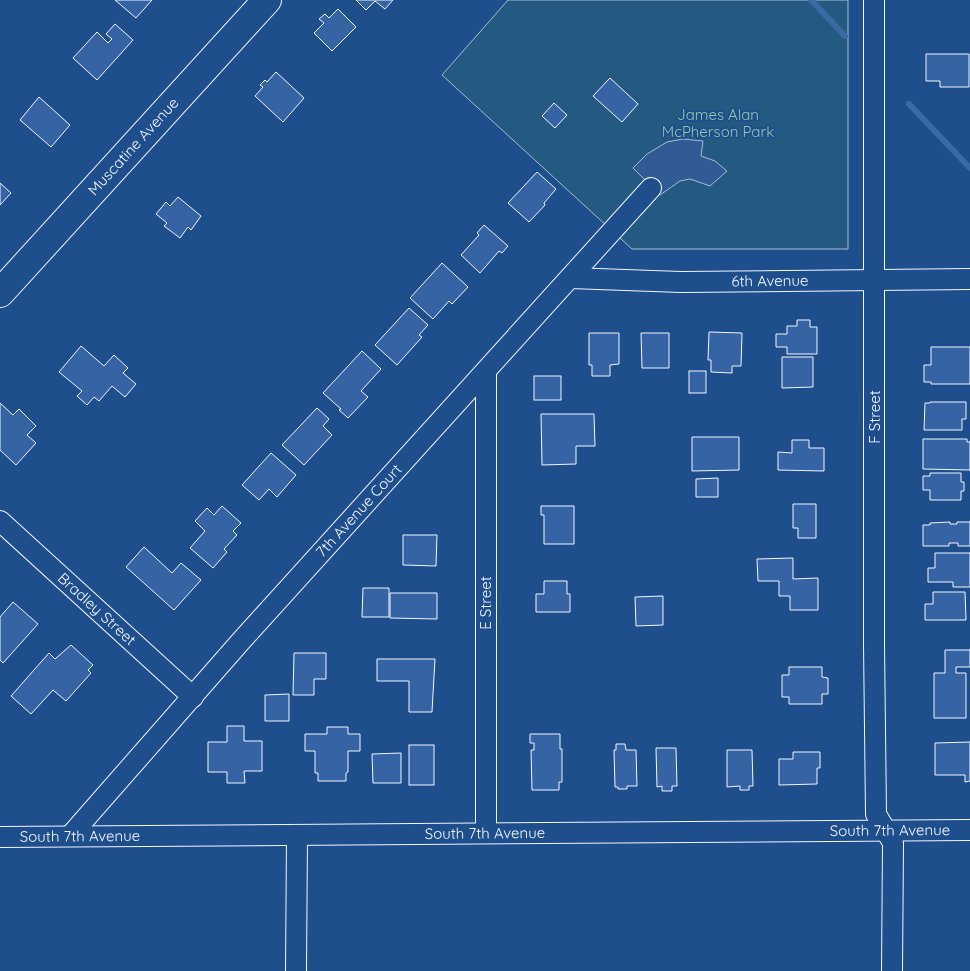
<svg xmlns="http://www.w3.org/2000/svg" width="970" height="971" viewBox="0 0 970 971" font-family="Quicksand,sans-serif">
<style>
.green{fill:#245a82;stroke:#a8bbd7}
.parking{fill:#305b95;stroke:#a8bbd7}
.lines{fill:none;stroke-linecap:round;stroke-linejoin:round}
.stream{stroke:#3b69a3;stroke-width:6}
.building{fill:#3563a3;stroke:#f2f6ff}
.minor-casing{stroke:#f2f6ff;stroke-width:22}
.secondary-casing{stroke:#f2f6ff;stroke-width:30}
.minor{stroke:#1f4e8c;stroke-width:20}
.secondary{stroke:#1f4e8c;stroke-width:28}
.labels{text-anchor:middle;stroke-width:4;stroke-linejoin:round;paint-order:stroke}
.park-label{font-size:15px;fill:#97c8a6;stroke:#1f4e8c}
.street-label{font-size:15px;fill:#f2f6ff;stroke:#1f4e8c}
</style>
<rect width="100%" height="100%" fill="#1f4e8c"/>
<polygon class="green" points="508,0 848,0 848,249 632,249 442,75"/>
<polygon class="parking" points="683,139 703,141 701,156 715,161 727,171 710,186 690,179 680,181 660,195 633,168 647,154 667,142"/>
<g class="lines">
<g class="stream">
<polyline points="811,0 845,36"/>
<polyline points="909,104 970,168"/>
</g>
</g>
<g class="building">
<polygon points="115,0 152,0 136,18"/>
<polygon points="356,0 393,0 385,9 375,1 366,10"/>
<polygon points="338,9 356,27 332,51 314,33 324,23 319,19 325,14 329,18"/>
<polygon points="115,24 133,40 97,80 73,58 97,32 108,43 112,39 106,34"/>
<polygon points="926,54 969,54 969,87 940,87 940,81 926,81"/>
<polygon points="276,72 304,98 283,122 255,96 263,87 260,85 265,80 267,82"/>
<polygon points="610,78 638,104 622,122 593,96"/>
<polygon points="39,97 70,125 51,147 20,120"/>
<polygon points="554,103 567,115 555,128 542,116"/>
<polygon points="537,172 556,189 544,203 545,205 529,222 508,203"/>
<polygon points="0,183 11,193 0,205"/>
<polygon points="178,197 201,216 191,230 188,227 180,238 164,226 167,223 156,214 166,202 170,206"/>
<polygon points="484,225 508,246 502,253 499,251 480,273 461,255 479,235 477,233"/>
<polygon points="442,263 468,287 452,304 449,301 433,319 410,298"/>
<polygon points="409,308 428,325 419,335 422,337 397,365 375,345"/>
<polygon points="797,320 810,320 810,327 817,327 817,354 787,354 787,347 776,347 776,334 787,334 787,326 797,326"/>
<polygon points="709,332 742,333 741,366 732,366 732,373 711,372 711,360 708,360"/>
<polygon points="589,333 619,333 619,364 610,365 610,376 592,376 592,365 589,365"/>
<polygon points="641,333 669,333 669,368 642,368"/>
<polygon points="81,346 104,366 114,355 128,368 123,373 136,384 125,397 112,386 99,401 94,397 87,405 77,396 82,391 59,372"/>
<polygon points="931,347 970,347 970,384 931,384 931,382 924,382 924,365 931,365"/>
<polygon points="362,351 381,369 361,391 368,397 348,418 339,410 341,409 323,393"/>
<polygon points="782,357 813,357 813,387 782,388"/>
<rect x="689" y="371" width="17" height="22"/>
<rect x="534" y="376" width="27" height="24"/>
<polygon points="930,402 966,402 966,419 962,419 962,430 924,430 925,403 930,403"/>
<polygon points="0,403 13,415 19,409 36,426 27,435 36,443 16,465 0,450"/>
<polygon points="317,408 329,419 323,426 332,435 304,465 282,445"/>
<polygon points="541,414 594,414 595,446 576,446 576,464 542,465"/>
<polygon points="692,437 739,437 739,470 692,471"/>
<polygon points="923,439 967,439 967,442 970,442 970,470 923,469"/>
<polygon points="792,440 809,440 809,448 824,448 824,471 778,470 778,452 792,453"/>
<polygon points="271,453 296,475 277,497 269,489 259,500 242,485"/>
<polygon points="930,473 961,473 961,482 964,482 964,491 961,491 961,500 930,500 930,490 923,490 923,476 930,476"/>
<polygon points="718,478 718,497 696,497 696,479"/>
<polygon points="793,504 816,504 816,538 798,538 798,528 793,528"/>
<polygon points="222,506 241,523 233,531 237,535 224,549 227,552 213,568 190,548 205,531 195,521 207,508 214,515"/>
<polygon points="541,506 574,506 574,544 544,544 544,515 541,515"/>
<polygon points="950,522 950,524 957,524 957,522 970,522 970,546 958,546 958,543 949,543 949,546 923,546 923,525 930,525 930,523"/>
<polygon points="403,535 437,535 436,566 403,565"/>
<polygon points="144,547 172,573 181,563 201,580 174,610 126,567"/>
<polygon points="935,553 970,553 970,587 953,587 953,582 928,582 928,568 935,568"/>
<polygon points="793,558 793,579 818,578 818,610 790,610 790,596 779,596 779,581 758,581 757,559"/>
<polygon points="544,581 567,581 567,594 570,594 570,612 536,612 536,594 544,594"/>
<polygon points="363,588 389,588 389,617 362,617"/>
<polygon points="933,592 965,592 966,620 925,620 925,604 933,604"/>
<polygon points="390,593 437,593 437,619 390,618"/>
<polygon points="663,596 663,625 636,626 635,597"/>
<polygon points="13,602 38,624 3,663 0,660 0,617"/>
<polygon points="71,645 93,665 88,670 91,673 66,701 53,690 31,714 11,696 49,653 55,659"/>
<polygon points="945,650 970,650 970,667 956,667 956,673 966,673 966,718 934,718 934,673 945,673"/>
<polygon points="294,653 326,653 326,679 314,679 314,695 293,695"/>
<polygon points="377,659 435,659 432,712 409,712 409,681 377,681"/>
<polygon points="789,667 822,667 822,677 828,678 828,694 822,694 822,704 789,704 789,697 782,697 782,675 789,675"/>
<polygon points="289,694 289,721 265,721 265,695"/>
<polygon points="227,726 244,726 244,741 262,741 262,771 244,771 245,783 227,783 227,772 208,772 208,742 227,742"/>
<polygon points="327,727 348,727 348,734 360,734 360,751 348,751 348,772 346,773 346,781 318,781 318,773 315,773 315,751 305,751 305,734 327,734"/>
<polygon points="530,734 560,734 560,749 562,749 562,782 559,782 559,790 532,790 531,750 534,750 534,743 530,743"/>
<polygon points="970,742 970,781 965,782 965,775 935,775 935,743"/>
<polygon points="616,744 625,744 626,750 636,750 637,786 627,786 627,789 618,789 618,787 615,787 614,750 616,750"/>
<rect x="409" y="745" width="25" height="40"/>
<polygon points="656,748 676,748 677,786 672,786 672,791 662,791 662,786 657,787"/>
<polygon points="727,750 752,750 753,786 749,786 749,790 740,790 740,786 727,787"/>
<polygon points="793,752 820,752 820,768 817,768 817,784 779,785 779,759 793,759"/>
<polygon points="401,753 401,783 373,783 372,754"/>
</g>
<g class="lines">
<g class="minor-casing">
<g id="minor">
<polyline points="874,0 874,644 876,814 893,843 892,971"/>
<path id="s1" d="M570,278L681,282L970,279"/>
<path id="s2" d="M0,521L193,697"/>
<polyline points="486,833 486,372"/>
<path id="s3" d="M70,836L241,641L651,188"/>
<path id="s4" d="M0,837L970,830"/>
<polyline points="296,971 297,835"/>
</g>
</g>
<g class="secondary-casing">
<g id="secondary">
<path id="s5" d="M0,293L267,0"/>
</g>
</g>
<use href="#minor" class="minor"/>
<use href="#secondary" class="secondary"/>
</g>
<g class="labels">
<g class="park-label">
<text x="718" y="120">James Alan<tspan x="718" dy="17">McPherson Park</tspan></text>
</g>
<g class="street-label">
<text dy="5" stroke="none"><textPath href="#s5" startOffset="198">Muscatine Avenue</textPath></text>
<text dy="5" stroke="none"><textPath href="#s1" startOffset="200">6th Avenue</textPath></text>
<text transform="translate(875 417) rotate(-90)" y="5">F Street</text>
<text dy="5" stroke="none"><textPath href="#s3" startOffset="435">7th Avenue Court</textPath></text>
<text transform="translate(486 603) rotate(-90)" y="5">E Street</text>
<text dy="5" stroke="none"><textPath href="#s2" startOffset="131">Bradley Street</textPath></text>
<text dy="5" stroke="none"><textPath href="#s4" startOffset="890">South 7th Avenue</textPath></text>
<text dy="5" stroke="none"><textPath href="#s4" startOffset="485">South 7th Avenue</textPath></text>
<text dy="5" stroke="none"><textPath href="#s4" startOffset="80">South 7th Avenue</textPath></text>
</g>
</g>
</svg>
